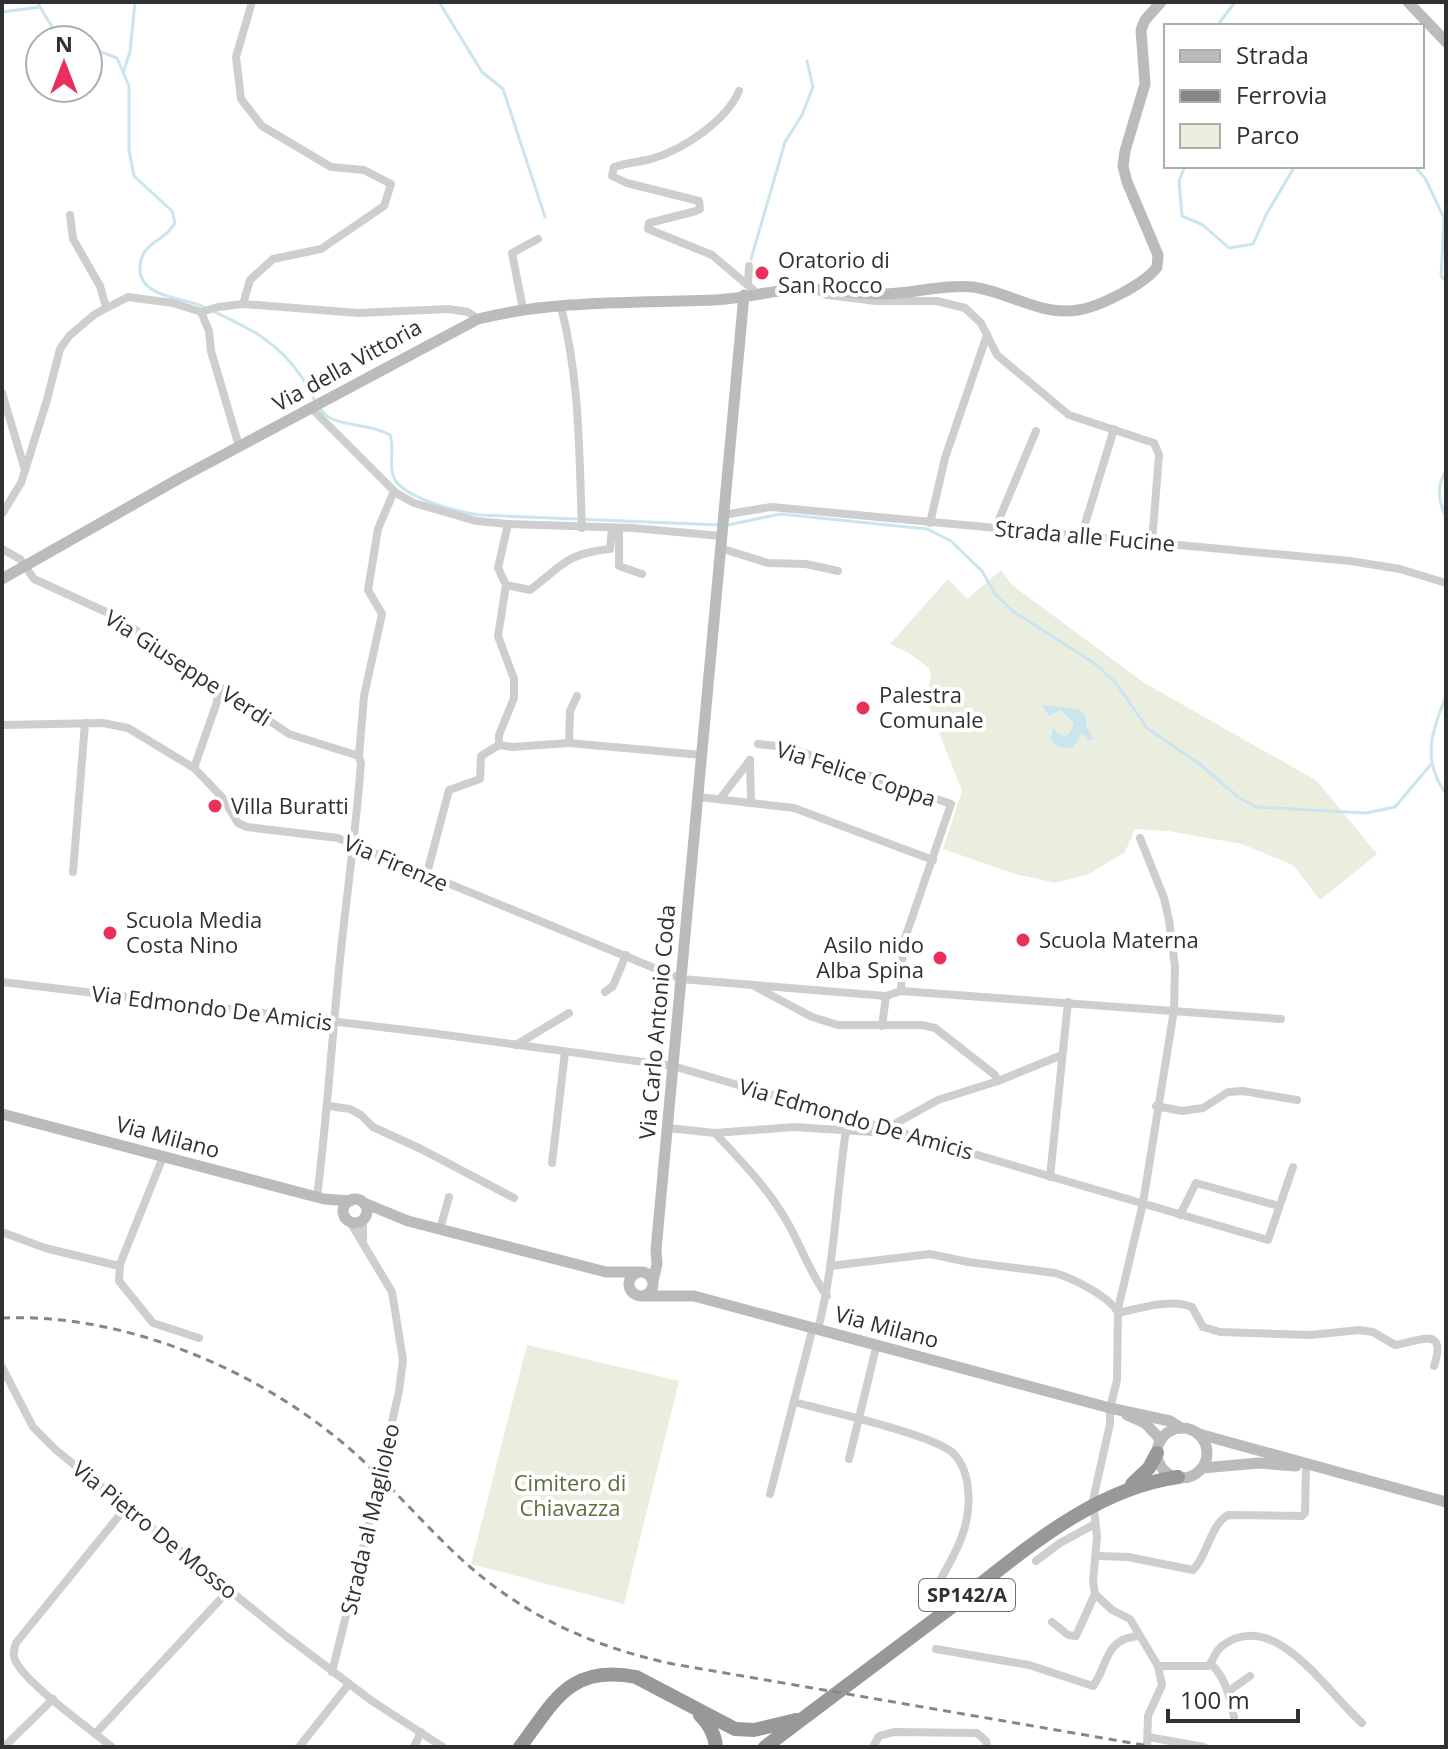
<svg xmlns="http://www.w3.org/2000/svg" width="1448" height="1749" viewBox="0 0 1448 1749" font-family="'Open Sans',sans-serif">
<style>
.green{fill:#e9eedf}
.water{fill:#cbe5ee}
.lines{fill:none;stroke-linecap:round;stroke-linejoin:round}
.stream{stroke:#cbe5ee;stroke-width:3}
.street{stroke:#cecece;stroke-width:8}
.secondary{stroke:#bbb;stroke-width:11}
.highway{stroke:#989898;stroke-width:14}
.rail{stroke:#868686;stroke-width:3;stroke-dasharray:8 6;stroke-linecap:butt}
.poi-dot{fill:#ea305a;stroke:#fff;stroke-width:3}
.labels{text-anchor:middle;stroke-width:8;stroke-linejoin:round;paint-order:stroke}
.shield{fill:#fff;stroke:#6f6f6f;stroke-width:2}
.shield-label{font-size:20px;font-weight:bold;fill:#313131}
.poi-label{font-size:22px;fill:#313131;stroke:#fff;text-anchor:start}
.street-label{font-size:22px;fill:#313131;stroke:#fff}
.park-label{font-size:22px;fill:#5b6e3c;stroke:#fff}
</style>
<rect width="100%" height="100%" fill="#fff"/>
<g class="green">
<polygon points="1001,570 1012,585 1143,682 1317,781 1377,854 1320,900 1293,865 1242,844 1168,831 1135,829 1125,852 1089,874 1056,883 1015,874 943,849 962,791 926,699 931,676 929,668 909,653 890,644 948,579 967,599"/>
<polygon points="527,1345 679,1381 624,1604 471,1564"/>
</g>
<path class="water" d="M1042,705L1078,709L1085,714L1086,725L1093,739L1089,741L1082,733L1073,747C1062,749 1055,747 1050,737L1054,728L1057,733L1066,736L1071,731L1074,723L1061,710L1049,716Z"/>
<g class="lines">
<g class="stream">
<polyline points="37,2 60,40"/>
<polyline points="439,2 482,72 503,89 545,217"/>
<polyline points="2,12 40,7"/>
<polyline points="1217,26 1235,2"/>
<path d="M88,47L117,58L129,86V150L134,176L172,211L175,223C166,238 157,238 147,249C143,253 140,261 140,266C137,298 183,297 204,307"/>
<polyline points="123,73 130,52 135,2"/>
<polyline points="1185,166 1179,181 1182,216 1203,225 1229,248 1253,244 1267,213 1295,166"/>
<polyline points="1414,166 1425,178 1444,218 1441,276 1446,281"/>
<polyline points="751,259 785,142 802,115 813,87 807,61"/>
<path d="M211,310C249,328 277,341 301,376C310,389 316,409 330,418C344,426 372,424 390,435C395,449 388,465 394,478C403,498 459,512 479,515L721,525"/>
<path d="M1446,471C1436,486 1438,501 1446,517"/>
<polyline points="728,525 780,514 927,529 951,541 982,571 995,594 1014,612 1094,663 1116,683 1147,728 1201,765 1239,798 1256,807 1366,813 1395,807 1432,763"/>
<path d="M1446,696C1432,732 1421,759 1446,794"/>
</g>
<g class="street">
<path d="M739,91C726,121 683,150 651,159C639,162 626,163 614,167L612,176L627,183L699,201L700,209L696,211L649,223L648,229L712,255L757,293"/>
<polyline points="70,215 73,239 100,286 106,307"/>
<polyline points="748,285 749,266"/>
<polyline points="821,292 827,295 876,301 937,301 965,308 981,323 997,355 1069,415 1154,443 1159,455 1152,542"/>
<polyline points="243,304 250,280 273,259 321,249 384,206 391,184 364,170 331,167 262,126 241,99 236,57 252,2"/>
<path d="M561,307C580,379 579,453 582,528"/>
<polyline points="523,309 512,253 538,239"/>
<polyline points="201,312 209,331 211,351 239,446"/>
<polyline points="2,393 25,470"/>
<polyline points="311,408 396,493 414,503 476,521 508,524 633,528 721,536"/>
<polyline points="2,514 21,483 47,400 60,349 69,336 95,314 128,297 173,303 201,312 218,307 243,304 358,313 449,309 468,312 478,319"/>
<polyline points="723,515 771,507 1350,561 1400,569 1446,583"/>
<polyline points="930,523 945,458 987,335"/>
<polyline points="619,528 619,566 642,574"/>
<polyline points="995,529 1036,431"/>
<polyline points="1081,537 1114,429"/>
<polyline points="720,548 768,563 806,564 838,571"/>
<polyline points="2,549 20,559 34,579 115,616 289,734 359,756 364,696 382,614 368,590 378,529 394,491"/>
<path d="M506,585L530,590C563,565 567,553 610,549L612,528"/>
<polyline points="2,725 103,723 128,728 194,768 222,797 238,823 247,827 338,838 681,979 886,996 901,991 1281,1019"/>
<polyline points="569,743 570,711 577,696"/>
<polyline points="758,744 787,747 951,804 903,944 901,991"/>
<polyline points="499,745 499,735 514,698 514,679 498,636 506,585 498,568 508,524"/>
<polyline points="499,745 512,747 569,743 702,755"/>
<polyline points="750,760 751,803"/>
<polyline points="194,768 217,702 219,687"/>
<polyline points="699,797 794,808 933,860"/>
<polyline points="720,799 750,760"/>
<polyline points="1140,838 1164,898 1169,920 1175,967 1174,1010 1143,1203 1118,1309 1117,1380 1110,1408 1110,1424 1093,1500 1097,1537 1093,1581 1095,1594 1112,1610 1130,1619 1158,1666 1162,1685 1148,1716 1147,1747"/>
<polyline points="73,872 85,723"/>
<polyline points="426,877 449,790 480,779 481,756 499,745"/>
<polyline points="2,982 431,1033 673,1066 1268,1240 1293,1167"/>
<polyline points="756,987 812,1017 838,1025 922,1025 935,1028 995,1075 998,1081"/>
<polyline points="605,992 613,986 626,955"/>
<polyline points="882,1026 886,996"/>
<polyline points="516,1045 569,1013"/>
<polyline points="329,1106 350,1109 361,1115 373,1127 421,1149 514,1198"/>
<polyline points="1156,1106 1182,1111 1203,1108 1228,1092 1243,1091 1297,1100"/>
<polyline points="668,1128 715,1133 794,1127 872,1132 889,1127 938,1100 998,1081 1062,1055"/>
<path d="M715,1133C741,1161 767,1187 786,1220C801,1245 809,1272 827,1296"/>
<polyline points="552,1163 565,1052"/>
<polyline points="1050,1177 1068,1002"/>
<path d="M317,1197C327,1118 332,1038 340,959C347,893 356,829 361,763L359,756"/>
<polyline points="1180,1215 1196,1183 1279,1206"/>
<polyline points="363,1220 363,1240"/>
<polyline points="440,1229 449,1197"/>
<polyline points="2,1232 45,1248 115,1265 120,1264 163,1157"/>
<polyline points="120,1264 119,1281 153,1323 199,1338"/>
<path d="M830,1266L930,1254L968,1262L1055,1273C1072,1278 1111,1297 1118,1313C1141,1308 1170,1298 1192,1307L1203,1327L1220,1332L1311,1335L1359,1330L1373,1332L1395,1345C1417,1342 1448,1324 1434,1366"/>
<path d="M818,1329C835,1264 836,1196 846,1130"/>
<polyline points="2,1367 33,1427 56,1450 286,1636 372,1701 443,1747"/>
<path d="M794,1402C825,1410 934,1435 953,1453C973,1473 971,1512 962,1536C955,1557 941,1577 931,1597"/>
<polyline points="849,1459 877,1344"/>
<polyline points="770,1494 813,1327"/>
<path d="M1097,1556L1128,1557L1193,1570C1208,1555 1210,1525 1228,1515L1302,1516L1305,1513L1306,1467"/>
<polyline points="1036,1561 1060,1543 1095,1524"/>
<polyline points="1052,1622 1068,1635 1076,1636 1095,1594"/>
<path d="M936,1649L1029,1665L1093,1686C1109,1665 1103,1639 1139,1636"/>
<path d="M1211,1664C1226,1678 1230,1698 1234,1717"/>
<path d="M1158,1666H1208C1214,1661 1214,1652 1222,1646C1275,1606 1327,1693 1362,1723"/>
<polyline points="332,1672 371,1516 399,1391 403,1360 392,1292 350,1222"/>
<polyline points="1229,1691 1250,1676"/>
<polyline points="95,1734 229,1590"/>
<polyline points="1148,1737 1204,1747"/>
<polyline points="4,1747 53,1699"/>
<path d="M112,1747C89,1728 28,1685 16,1662C12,1655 14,1650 16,1643L127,1506"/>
<polyline points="299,1747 349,1684"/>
<polyline points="414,1747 421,1732"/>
<polyline points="873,1747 879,1736 894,1732 977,1733 986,1741 987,1747"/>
</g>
<g class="secondary">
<polyline points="1408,2 1446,42"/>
<path d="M2,579L180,478L478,319C554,300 635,303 713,300C741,299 769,291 797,289C825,288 854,294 882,294C912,294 943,284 973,287C1009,292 1040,316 1078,310C1099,307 1145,284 1157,267L1158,255L1127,182L1123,166L1125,151L1145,84L1141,30L1145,20L1161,2"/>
<polyline points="2,1114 324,1199 350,1201"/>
<circle cx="355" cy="1211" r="12"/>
<polyline points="364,1203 408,1221 606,1272 638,1272"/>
<circle cx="641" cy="1284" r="12"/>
<polyline points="653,1281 657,1264 656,1250 744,295"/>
<polyline points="645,1296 694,1296 1110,1408 1170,1421 1181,1428"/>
<polyline points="1127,1415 1145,1423 1161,1440"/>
<circle cx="1182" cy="1453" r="25"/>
<polyline points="1199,1434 1446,1502"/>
<polyline points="1202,1468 1259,1463 1296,1466"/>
</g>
<g class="highway">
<polyline points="1132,1484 1149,1468 1157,1453"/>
<path d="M700,1715C709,1724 715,1735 716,1747"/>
<path d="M520,1747C554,1702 569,1664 636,1677L735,1729L754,1730L796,1720"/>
<path d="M765,1747C824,1703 883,1659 942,1614C1013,1561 1086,1490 1178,1477"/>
</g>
<path class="rail" d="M2,1318C118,1313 244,1364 333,1435C379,1471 416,1517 459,1557C520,1614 592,1647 673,1664L1155,1747"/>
</g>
<g class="poi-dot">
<circle cx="762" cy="273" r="8"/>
<circle cx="863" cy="708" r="8"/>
<circle cx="215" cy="806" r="8"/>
<circle cx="110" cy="933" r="8"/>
<circle cx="1023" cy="940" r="8"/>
<circle cx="940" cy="958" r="8"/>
</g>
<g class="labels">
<rect class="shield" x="919" y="1579" width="96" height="32" rx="6"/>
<g class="shield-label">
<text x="967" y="1602">SP142/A</text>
</g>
<g class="poi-label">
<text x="778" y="268">Oratorio di<tspan x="778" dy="25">San Rocco</tspan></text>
<text x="879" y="703">Palestra<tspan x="879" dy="25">Comunale</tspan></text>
<text x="231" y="814">Villa Buratti</text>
<text x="126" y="928">Scuola Media<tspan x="126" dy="25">Costa Nino</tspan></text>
<text x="1039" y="948">Scuola Materna</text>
<text x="924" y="953" text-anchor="end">Asilo nido<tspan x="924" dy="25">Alba Spina</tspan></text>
</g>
<g class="street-label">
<text transform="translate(347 365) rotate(-29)" y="8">Via della Vittoria</text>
<text transform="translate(1085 536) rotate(5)" y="8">Strada alle Fucine</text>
<text transform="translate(188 668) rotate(33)" y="8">Via Giuseppe Verdi</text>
<text transform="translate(856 774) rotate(18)" y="8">Via Felice Coppa</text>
<text transform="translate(396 863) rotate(23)" y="8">Via Firenze</text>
<text transform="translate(212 1008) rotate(7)" y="8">Via Edmondo De Amicis</text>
<text transform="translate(657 1022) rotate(-85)" y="8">Via Carlo Antonio Coda</text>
<text transform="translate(856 1119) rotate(16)" y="8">Via Edmondo De Amicis</text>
<text transform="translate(168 1137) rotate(15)" y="8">Via Milano</text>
<text transform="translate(887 1327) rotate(15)" y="8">Via Milano</text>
<text transform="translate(370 1519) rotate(-77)" y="8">Strada al Maglioleo</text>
<text transform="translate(155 1530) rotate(39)" y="8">Via Pietro De Mosso</text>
</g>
<g class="park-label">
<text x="570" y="1491">Cimitero di<tspan x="570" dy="25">Chiavazza</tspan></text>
</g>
</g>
<rect width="1448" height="1749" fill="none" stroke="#313131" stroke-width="8"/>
<rect x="1164" y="24" width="260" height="144" fill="#ffffff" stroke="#adadad" stroke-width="2"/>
<rect x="1180" y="50" width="40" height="12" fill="#bbbbbb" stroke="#adadad" stroke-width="2"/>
<text x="1236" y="64" font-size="24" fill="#313131">Strada</text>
<rect x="1180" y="90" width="40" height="12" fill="#868686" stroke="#adadad" stroke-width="2"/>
<text x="1236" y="104" font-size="24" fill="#313131">Ferrovia</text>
<rect x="1180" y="124" width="40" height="24" fill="#e9eedf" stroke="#adadad" stroke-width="2"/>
<text x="1236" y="144" font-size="24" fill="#313131">Parco</text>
<g transform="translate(64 64)"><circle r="38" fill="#ffffff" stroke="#adadad" stroke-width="2"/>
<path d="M0-6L14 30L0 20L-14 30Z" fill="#ea305a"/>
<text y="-12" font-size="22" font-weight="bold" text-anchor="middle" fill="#313131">N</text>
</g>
<path d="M1168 1709v12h130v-12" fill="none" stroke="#313131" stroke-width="4"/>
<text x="1180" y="1709" font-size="24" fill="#313131" stroke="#ffffff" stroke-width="6" paint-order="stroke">100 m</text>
</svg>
